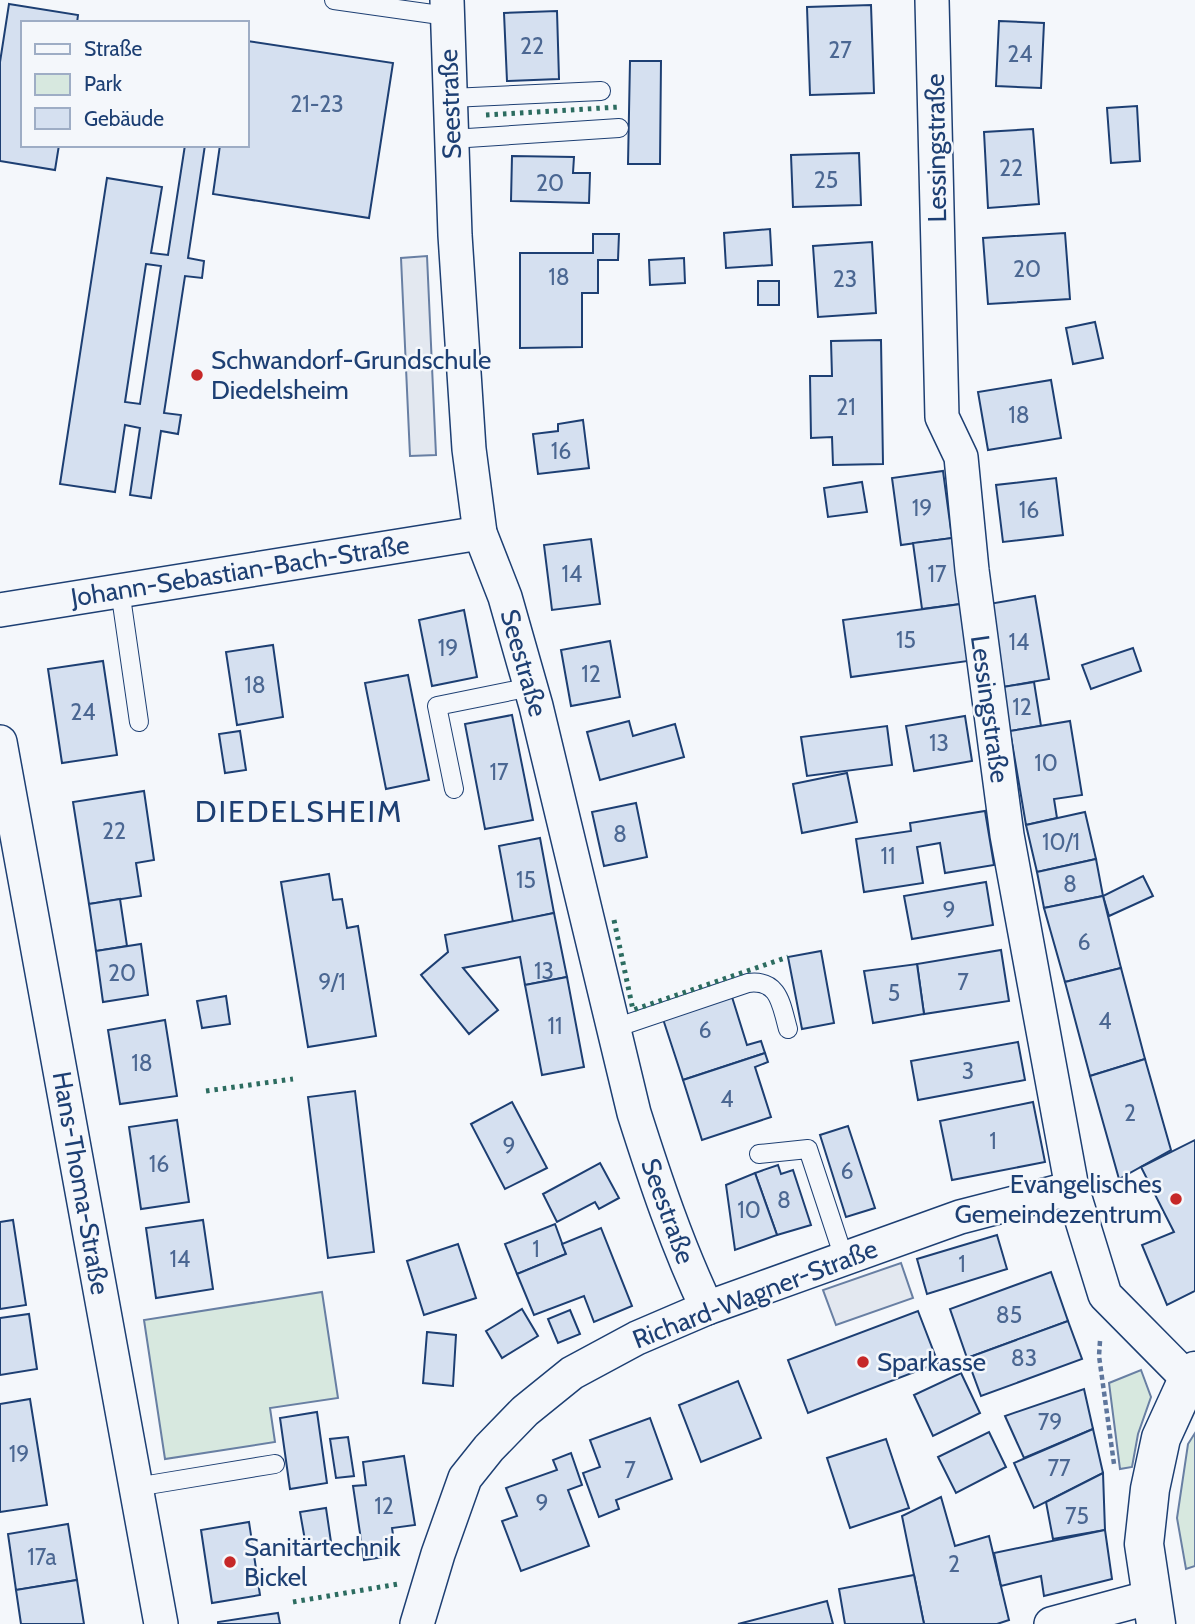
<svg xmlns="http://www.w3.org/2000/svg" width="1195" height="1624" viewBox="0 0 1195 1624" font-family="Cabin,sans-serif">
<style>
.green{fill:#d7e8df;stroke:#687fa3;stroke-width:2}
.parking{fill:#e3e8f0;stroke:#687fa3;stroke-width:2}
.building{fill:#d5e0f0;stroke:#1d3f73;stroke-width:2;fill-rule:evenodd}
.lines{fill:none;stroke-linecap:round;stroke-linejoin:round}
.service-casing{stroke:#1d3f73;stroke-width:20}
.minor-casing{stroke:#1d3f73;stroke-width:36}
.tertiary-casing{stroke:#1d3f73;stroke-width:41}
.path{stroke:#5e769c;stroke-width:4.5;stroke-dasharray:5 3.5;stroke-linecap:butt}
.service{stroke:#f4f7fb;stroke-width:18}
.minor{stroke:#f4f7fb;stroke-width:33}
.tertiary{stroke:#f4f7fb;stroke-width:38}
.hedge{stroke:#2c6c60;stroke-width:5;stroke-dasharray:3.5 5;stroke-linecap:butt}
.poi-dot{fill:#c62828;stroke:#f4f7fb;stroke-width:2.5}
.labels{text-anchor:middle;stroke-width:5;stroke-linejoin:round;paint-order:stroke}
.number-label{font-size:23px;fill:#4b6792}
.street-label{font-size:26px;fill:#1d3f73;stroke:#f4f7fb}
.poi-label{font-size:26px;fill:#1d3f73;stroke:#f4f7fb;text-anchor:start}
.quarter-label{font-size:30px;letter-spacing:2px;fill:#1d3f73;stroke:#f4f7fb}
</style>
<rect width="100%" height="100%" fill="#f4f7fb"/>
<g class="green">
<polygon points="322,1292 338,1398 270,1408 275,1442 165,1459 144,1320"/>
<polygon points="1141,1370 1151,1397 1138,1434 1132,1467 1120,1469 1109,1383"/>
<polygon points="1195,1433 1195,1566 1186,1569 1177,1518 1188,1444"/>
</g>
<g class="parking">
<polygon points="427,256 436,455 410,456 401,258"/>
<polygon points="901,1263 913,1298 836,1325 823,1290"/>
</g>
<g class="building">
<polygon points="9,4 78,15 77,23 23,23 23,145 59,145 55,170 0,161 0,62"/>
<polygon points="871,5 874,93 810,95 807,7"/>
<polygon points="557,11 559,79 507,81 504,13"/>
<polygon points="999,21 1044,23 1041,88 996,86"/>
<polygon points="247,41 393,63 369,218 213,194 220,145 247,145"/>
<polygon points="630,61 661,61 660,164 628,164"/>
<polygon points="1137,106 1140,161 1111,163 1107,108"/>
<polygon points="1033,129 1039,204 988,208 984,132"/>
<path d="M185,145H205L188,258L204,261L202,278L185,276L164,413L181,415L178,434L161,431L151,498L130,495L140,428L125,425L115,492L60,484L107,178L162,187L151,253L168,255ZM146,264L161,266L140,404L125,402Z"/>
<polygon points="859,153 861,205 793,207 791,155"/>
<polygon points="512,156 574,157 573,173 590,173 589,203 511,201"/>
<polygon points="770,229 772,265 726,268 724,233"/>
<polygon points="1065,233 1070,299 988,304 983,238"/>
<polygon points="593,234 619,234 618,260 598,260 598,293 582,293 582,347 520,348 520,253 593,253"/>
<polygon points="872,242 876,313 818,317 813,246"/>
<polygon points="684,258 685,283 650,285 649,260"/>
<rect x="758" y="281" width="21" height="24"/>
<polygon points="1095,322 1103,358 1073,364 1066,328"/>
<polygon points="881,340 883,464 833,465 832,437 811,438 810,376 832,376 831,341"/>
<polygon points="1051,380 1061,438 988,450 978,392"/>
<polygon points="583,420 589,468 538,474 533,434 558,431 558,424"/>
<polygon points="943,471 952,538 901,545 892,478"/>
<polygon points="1056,478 1063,535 1003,542 996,485"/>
<polygon points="862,482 867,512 828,517 824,488"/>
<polygon points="952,538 961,604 922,609 913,543"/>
<polygon points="591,539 600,604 552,610 544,545"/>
<polygon points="1035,596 1049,679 1003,687 989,604"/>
<polygon points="961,604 968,661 851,677 843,620"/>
<polygon points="464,610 477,677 432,686 419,620"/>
<polygon points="610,641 620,697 571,706 561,650"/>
<polygon points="273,645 283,717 237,725 226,652"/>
<polygon points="1133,648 1141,671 1091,689 1082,665"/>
<polygon points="103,661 117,755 62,763 48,669"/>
<polygon points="408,675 429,780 386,789 365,683"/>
<polygon points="1034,682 1041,726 1010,731 1003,687"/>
<polygon points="512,715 533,820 485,829 465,724"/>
<polygon points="965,716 972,761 914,771 906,726"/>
<polygon points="629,721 633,736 675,724 684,757 600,780 587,732"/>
<polygon points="1070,721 1082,795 1054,799 1057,818 1026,825 1010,731"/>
<polygon points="887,726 892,765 807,776 801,737"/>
<polygon points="240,731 246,770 225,773 219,734"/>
<polygon points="847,773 857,822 802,833 793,784"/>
<polygon points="144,791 154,860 136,863 141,896 89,904 73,802"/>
<polygon points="636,803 647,857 604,866 592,812"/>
<polygon points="985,811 994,865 945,873 940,843 917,847 923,883 864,892 856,839 911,831 910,823"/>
<polygon points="1085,812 1096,859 1037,872 1026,825"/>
<polygon points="540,838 554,913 513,922 499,846"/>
<polygon points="1096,859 1103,896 1044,908 1037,872"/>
<polygon points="329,874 333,900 342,899 347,928 358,926 376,1036 308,1047 281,882"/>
<polygon points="1143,876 1153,896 1109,916 1103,896"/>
<polygon points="986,882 993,925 912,939 904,896"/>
<polygon points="1103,896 1121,968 1065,982 1044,908"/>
<polygon points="120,899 127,946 96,951 89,904"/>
<polygon points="554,913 567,977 525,985 520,957 463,968 498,1010 469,1034 421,975 448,952 445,935"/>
<polygon points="141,944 148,995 103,1002 96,951"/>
<polygon points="1001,950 1009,1001 924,1014 917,964"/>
<polygon points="821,951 834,1023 802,1029 788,957"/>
<polygon points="917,964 924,1014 873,1023 864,971"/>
<polygon points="1121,968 1145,1059 1090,1076 1065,982"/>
<polygon points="567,977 584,1067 542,1075 525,985"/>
<polygon points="226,996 230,1024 202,1028 197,1001"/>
<polygon points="732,997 747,1045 761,1041 765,1053 683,1080 663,1019"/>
<polygon points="165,1020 177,1096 120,1104 108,1030"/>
<polygon points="1018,1042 1025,1080 918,1100 911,1061"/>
<polygon points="765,1053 768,1062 755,1067 771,1117 702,1140 683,1080"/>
<polygon points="1145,1059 1171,1150 1119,1179 1090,1076"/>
<polygon points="355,1091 374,1252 328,1258 308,1097"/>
<polygon points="512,1102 547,1168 505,1189 471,1124"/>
<polygon points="1033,1102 1045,1162 952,1180 940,1121"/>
<polygon points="177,1120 189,1202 141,1209 129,1127"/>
<polygon points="848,1126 875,1208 846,1217 820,1135"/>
<polygon points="1195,1140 1195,1291 1167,1305 1142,1245 1174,1232 1141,1167"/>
<polygon points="600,1163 619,1198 599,1209 595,1202 557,1222 543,1194"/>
<polygon points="778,1165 781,1174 793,1170 811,1225 777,1235 755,1173"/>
<polygon points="755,1173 777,1235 735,1250 726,1185"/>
<polygon points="13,1220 26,1305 0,1309 0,1222"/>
<polygon points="203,1220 213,1289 156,1298 146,1228"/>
<polygon points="555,1224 566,1254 517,1274 505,1244"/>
<polygon points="601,1228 632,1306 594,1322 584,1296 534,1315 517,1274 566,1254 562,1244"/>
<polygon points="997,1235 1007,1269 927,1294 917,1259"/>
<polygon points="458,1244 476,1298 424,1315 407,1261"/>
<polygon points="1051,1272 1068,1321 967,1358 950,1309"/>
<polygon points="522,1309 538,1336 502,1358 486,1331"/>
<polygon points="570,1310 580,1334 558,1343 548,1319"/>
<polygon points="918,1311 938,1363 808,1413 788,1360"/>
<polygon points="29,1314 37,1369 0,1375 0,1318"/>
<polygon points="1068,1321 1082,1359 981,1396 967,1358"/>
<polygon points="427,1332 456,1335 453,1386 423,1383"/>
<polygon points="961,1373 980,1413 933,1436 914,1395"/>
<polygon points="738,1381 761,1438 701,1462 679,1405"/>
<polygon points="1084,1389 1093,1429 1024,1458 1005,1416"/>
<polygon points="30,1399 47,1505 0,1512 0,1404"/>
<polygon points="317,1412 327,1483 290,1489 280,1418"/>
<polygon points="650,1418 672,1479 616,1500 619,1509 599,1517 583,1473 600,1467 590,1440"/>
<polygon points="1093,1429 1103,1473 1034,1508 1014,1463"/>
<polygon points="989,1432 1006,1467 956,1493 938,1457"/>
<polygon points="348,1437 354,1476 336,1478 330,1439"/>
<polygon points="886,1439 909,1508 850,1528 827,1458"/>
<polygon points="571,1453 582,1485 568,1490 589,1546 521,1571 502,1521 517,1516 506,1488 557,1470 553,1460"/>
<polygon points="404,1456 415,1525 392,1528 396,1555 364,1560 353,1486 366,1485 363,1462"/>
<polygon points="1103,1473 1105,1530 1053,1539 1046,1502"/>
<polygon points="941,1497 955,1546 989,1536 1009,1620 997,1624 924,1624 902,1516"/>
<polygon points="326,1508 331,1542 306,1546 300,1512"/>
<polygon points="249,1522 260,1595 212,1603 201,1530"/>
<polygon points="68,1524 77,1580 16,1590 8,1534"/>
<polygon points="1105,1530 1112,1579 1044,1596 1041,1576 1001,1586 994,1553"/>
<polygon points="914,1575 924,1624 845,1624 839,1589"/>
<polygon points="77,1580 84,1624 21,1624 16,1590"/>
<polygon points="827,1601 833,1624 738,1624"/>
<polygon points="278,1613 280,1624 218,1624 218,1622"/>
</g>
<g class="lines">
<g class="service-casing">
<g id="service">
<polyline points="334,0 447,16"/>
<polyline points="451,98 601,91"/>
<polyline points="452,139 619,128"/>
<polyline points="120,590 139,722"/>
<polyline points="454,789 437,706 531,687"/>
<path d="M612,1029L748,983C779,979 781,1004 788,1029"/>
<polyline points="759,1154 808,1149 844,1258"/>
<polyline points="136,1487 275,1464"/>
</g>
</g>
<g class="minor-casing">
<g id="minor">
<path d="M447,0L455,235L469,449L480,533L505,597L536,706L634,1113C655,1179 677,1245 707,1308"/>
<polyline points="932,0 942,417 961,457 972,570 1007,835 1072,1188 1105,1295 1188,1379"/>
<polyline points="0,610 480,533"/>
<polyline points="0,742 161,1624"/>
<polyline points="417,1624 438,1554 465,1478 489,1448 525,1411 572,1373 637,1338 707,1308 960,1217 1072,1188"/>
<polyline points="1051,1624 1151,1597"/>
</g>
</g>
<g class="tertiary-casing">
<polyline id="tertiary" points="1156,1624 1144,1544 1150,1489 1161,1438 1188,1379 1195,1371"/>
</g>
<polyline class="path" points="1100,1341 1099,1356 1114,1464"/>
<use href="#service" class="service"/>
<use href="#minor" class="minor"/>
<use href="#tertiary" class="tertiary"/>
<g class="hedge">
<polyline points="486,115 619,107"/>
<polyline points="614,920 633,1010 788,957"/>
<polyline points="206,1091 293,1079"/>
<polyline points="293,1602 398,1584"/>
</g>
</g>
<g class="poi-dot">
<circle cx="197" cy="375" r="7"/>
<circle cx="1176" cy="1199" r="7"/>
<circle cx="863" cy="1362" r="7"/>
<circle cx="230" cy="1562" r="7"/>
</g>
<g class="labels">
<g class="number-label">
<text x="532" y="54">22</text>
<text x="840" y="58">27</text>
<text x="1020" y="62">24</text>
<text x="317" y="112">21-23</text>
<text x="1011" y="176">22</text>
<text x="826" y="188">25</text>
<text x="550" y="191">20</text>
<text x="1027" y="277">20</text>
<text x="559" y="285">18</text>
<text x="845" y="287">23</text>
<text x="846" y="415">21</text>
<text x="1019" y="423">18</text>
<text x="561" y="459">16</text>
<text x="922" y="516">19</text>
<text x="1029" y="518">16</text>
<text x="572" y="582">14</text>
<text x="937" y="582">17</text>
<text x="906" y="648">15</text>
<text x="1019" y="650">14</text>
<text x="448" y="656">19</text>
<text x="591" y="682">12</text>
<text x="255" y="693">18</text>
<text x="1022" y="715">12</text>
<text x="83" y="720">24</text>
<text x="939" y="751">13</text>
<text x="1046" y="771">10</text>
<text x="499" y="780">17</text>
<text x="114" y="839">22</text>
<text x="620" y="842">8</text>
<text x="1061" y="850">10/1</text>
<text x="888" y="864">11</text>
<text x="526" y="888">15</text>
<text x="1070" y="892">8</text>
<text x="949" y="918">9</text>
<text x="1084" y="950">6</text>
<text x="544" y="979">13</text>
<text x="122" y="981">20</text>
<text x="332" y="990">9/1</text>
<text x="963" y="990">7</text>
<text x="894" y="1001">5</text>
<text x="1105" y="1029">4</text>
<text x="555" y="1034">11</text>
<text x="705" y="1038">6</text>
<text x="142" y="1071">18</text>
<text x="968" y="1079">3</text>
<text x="727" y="1107">4</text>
<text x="1130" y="1121">2</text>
<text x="993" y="1149">1</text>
<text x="509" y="1154">9</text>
<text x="159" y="1172">16</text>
<text x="847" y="1179">6</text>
<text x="784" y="1208">8</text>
<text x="749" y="1218">10</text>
<text x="536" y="1257">1</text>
<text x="180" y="1267">14</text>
<text x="962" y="1272">1</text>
<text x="1009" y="1323">85</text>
<text x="1024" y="1366">83</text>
<text x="1050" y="1430">79</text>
<text x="19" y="1462">19</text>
<text x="1059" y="1476">77</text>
<text x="630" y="1478">7</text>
<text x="542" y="1511">9</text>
<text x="384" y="1514">12</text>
<text x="1077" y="1524">75</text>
<text x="42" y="1565">17a</text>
<text x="954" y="1572">2</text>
</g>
<g class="street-label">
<text transform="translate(450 104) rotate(-92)" y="9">Seestraße</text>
<text transform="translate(936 148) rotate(-91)" y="9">Lessingstraße</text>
<text transform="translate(240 571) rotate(-9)" y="9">Johann-Sebastian-Bach-Straße</text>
<text transform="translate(524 663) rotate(74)" y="9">Seestraße</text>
<text transform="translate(990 709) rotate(82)" y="9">Lessingstraße</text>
<text transform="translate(81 1183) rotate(80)" y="9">Hans-Thoma-Straße</text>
<text transform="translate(668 1211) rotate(70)" y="9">Seestraße</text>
<text transform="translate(755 1294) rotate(-21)" y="9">Richard-Wagner-Straße</text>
</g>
<g class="poi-label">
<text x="211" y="369">Schwandorf-Grundschule<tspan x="211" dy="30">Diedelsheim</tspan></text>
<text x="1162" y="1193" text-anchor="end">Evangelisches<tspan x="1162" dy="30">Gemeindezentrum</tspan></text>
<text x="877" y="1371">Sparkasse</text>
<text x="244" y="1556">Sanitärtechnik<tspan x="244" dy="30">Bickel</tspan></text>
</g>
<g class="quarter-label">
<text x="299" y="822">DIEDELSHEIM</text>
</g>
</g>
<rect x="21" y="21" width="228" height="126" fill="#f4f7fb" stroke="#9eadc5" stroke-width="2"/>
<rect x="35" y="44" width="35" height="10" fill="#f4f7fb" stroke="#9eadc5" stroke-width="2"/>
<text x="84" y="56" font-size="21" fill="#1d3f73">Straße</text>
<rect x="35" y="74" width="35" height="21" fill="#d7e8df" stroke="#9eadc5" stroke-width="2"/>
<text x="84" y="91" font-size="21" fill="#1d3f73">Park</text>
<rect x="35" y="108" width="35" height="21" fill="#d5e0f0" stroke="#9eadc5" stroke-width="2"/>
<text x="84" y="126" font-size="21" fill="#1d3f73">Gebäude</text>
</svg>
